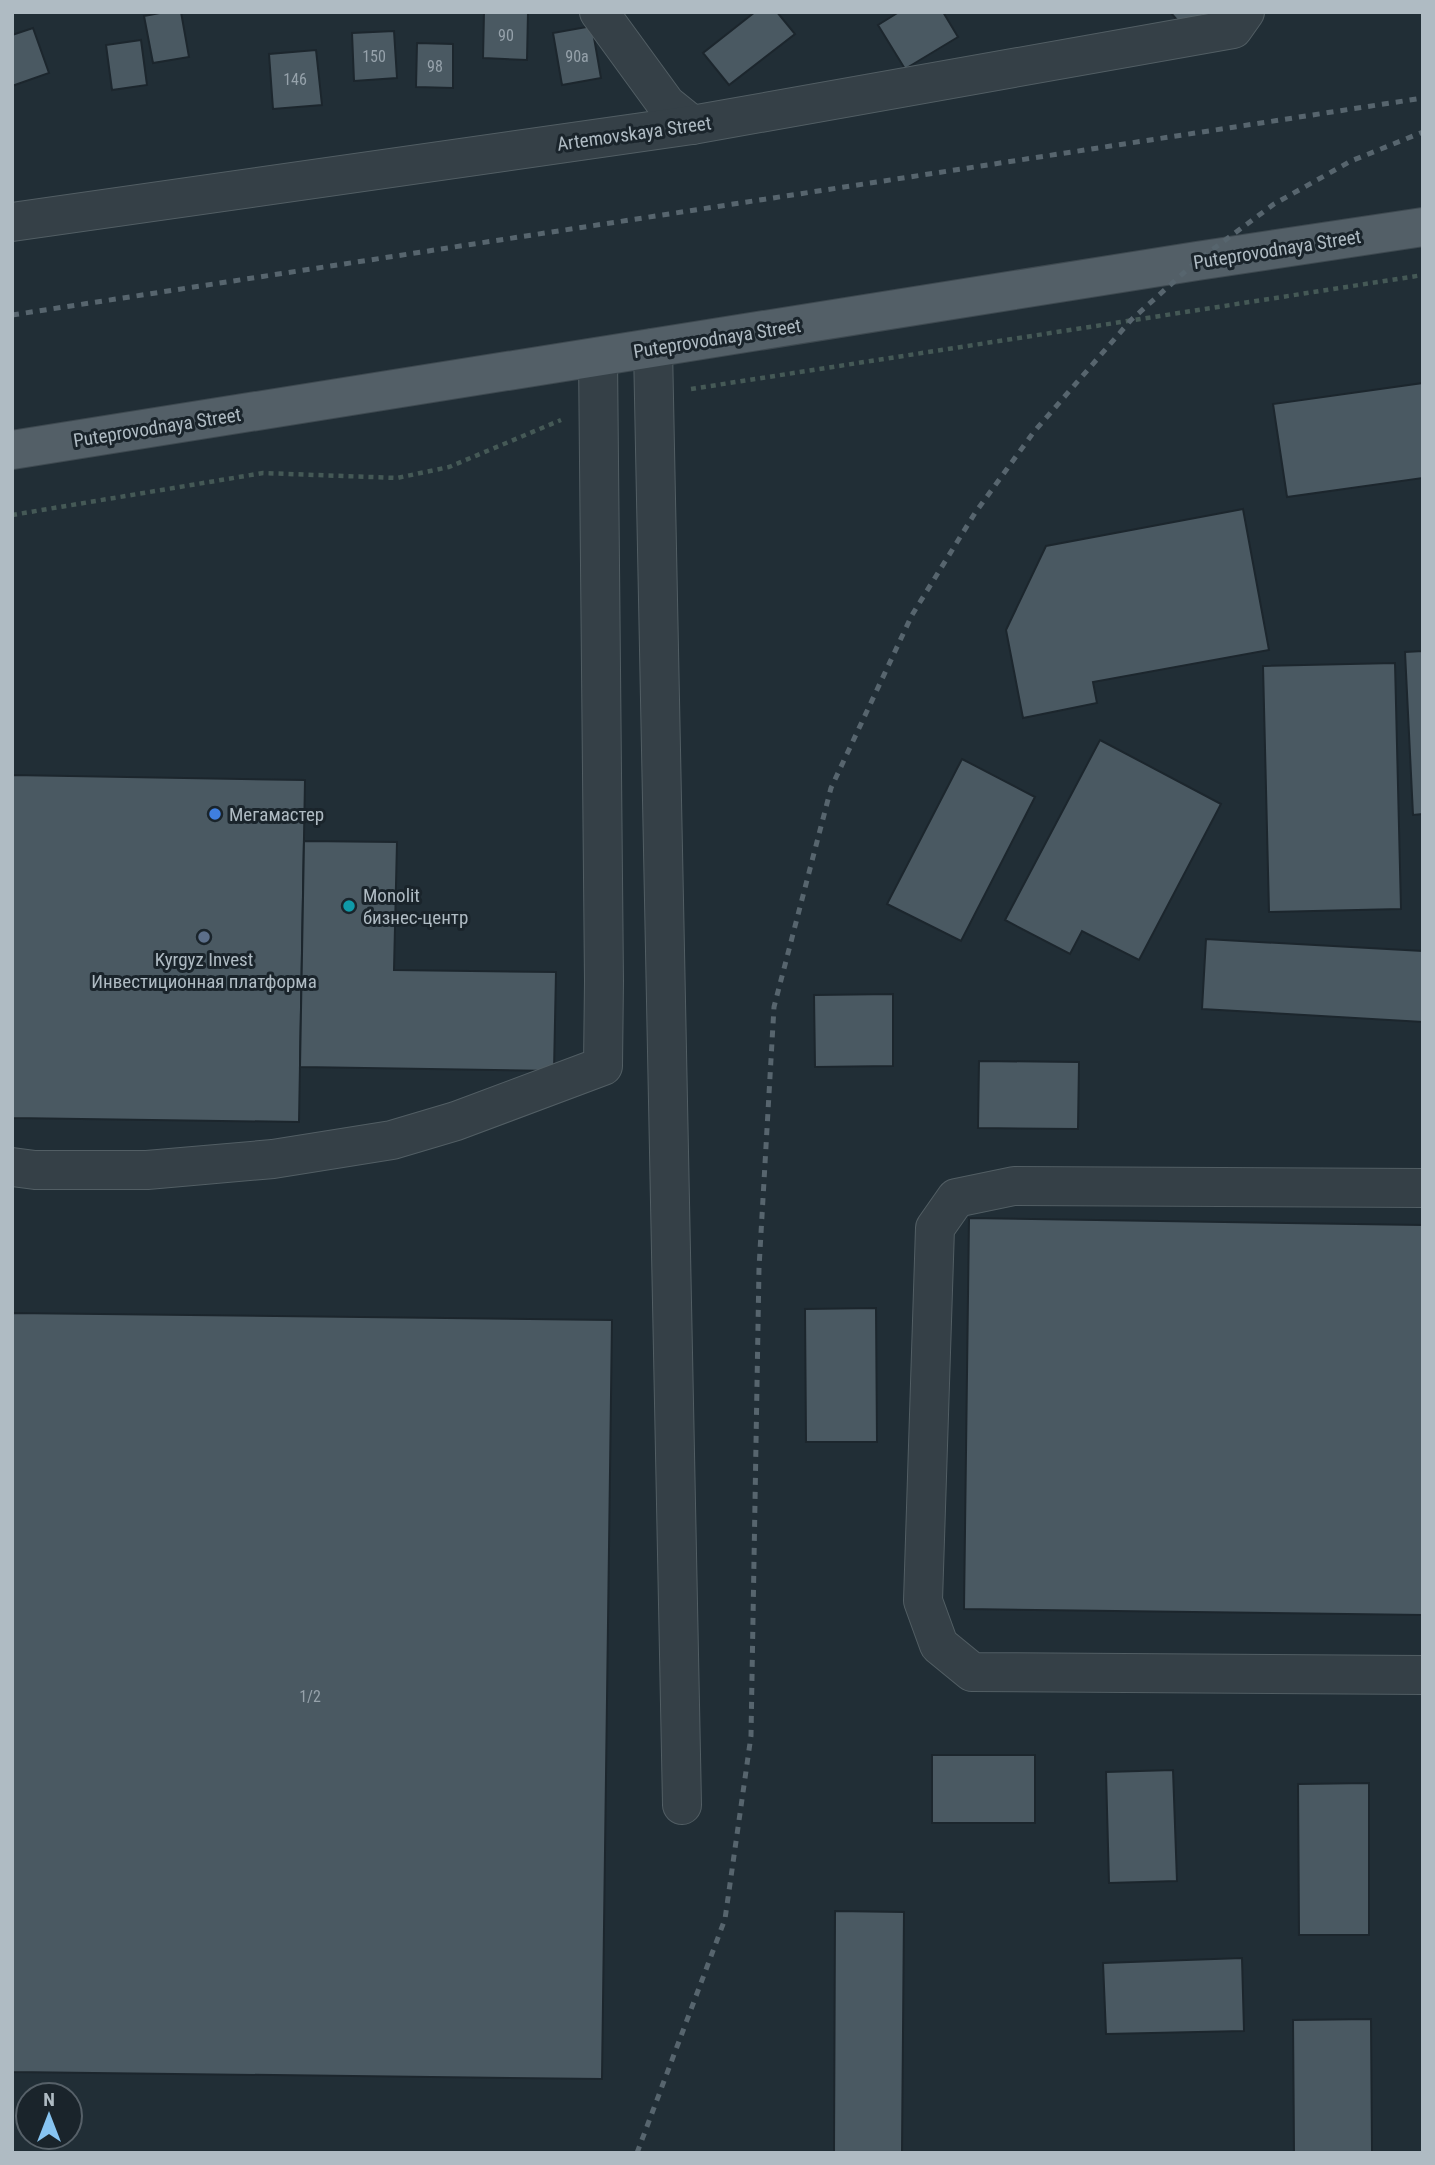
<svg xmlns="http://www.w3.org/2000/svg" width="1435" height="2165" viewBox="0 0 1435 2165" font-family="'Roboto Condensed',sans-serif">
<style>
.building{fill:#4a5962;stroke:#1c262d;stroke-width:2}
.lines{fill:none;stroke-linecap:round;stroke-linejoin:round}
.minor-casing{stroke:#525e64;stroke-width:40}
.major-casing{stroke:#3e4950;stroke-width:40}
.path{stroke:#455956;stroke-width:4.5;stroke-dasharray:5 5;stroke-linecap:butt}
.minor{stroke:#354047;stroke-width:38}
.major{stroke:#535f67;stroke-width:38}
.rail{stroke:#57656e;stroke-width:5;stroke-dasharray:7 7;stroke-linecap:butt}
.shop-dot{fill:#3f7fe0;stroke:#1a242b;stroke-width:2.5}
.culture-dot{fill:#0f9aa8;stroke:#1a242b;stroke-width:2.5}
.service-dot{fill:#5c6f8a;stroke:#1a242b;stroke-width:2.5}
.labels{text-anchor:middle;stroke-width:6;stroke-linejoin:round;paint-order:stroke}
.number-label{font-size:16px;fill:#96a2ab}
.street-label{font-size:19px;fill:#afbbc3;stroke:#1a242b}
.poi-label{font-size:19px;fill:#afbbc3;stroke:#1a242b;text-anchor:start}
</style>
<rect width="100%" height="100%" fill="#212e36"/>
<g class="building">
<polygon points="165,12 181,12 189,57 153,63 144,16"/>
<polygon points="484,12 528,12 527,60 483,58"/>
<polygon points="755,12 777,12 795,34 729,85 703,53"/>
<polygon points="899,12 943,12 958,37 905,69 878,25"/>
<polygon points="1170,12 1206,12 1186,30"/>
<polygon points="592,26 601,78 562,85 553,33"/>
<polygon points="33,28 49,73 12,86 12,35"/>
<polygon points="394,31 397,78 354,81 352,33"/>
<polygon points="141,40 147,85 112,90 106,45"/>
<polygon points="417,43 453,44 453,88 416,87"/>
<polygon points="316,50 322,105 273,109 269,54"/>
<polygon points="1423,383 1423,478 1287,497 1273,404"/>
<polygon points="1243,509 1269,650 1093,682 1097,703 1023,718 1006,630 1046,546"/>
<polygon points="1423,651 1423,814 1413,815 1405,652"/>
<polygon points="1395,663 1401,909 1269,912 1263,666"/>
<polygon points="1100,740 1221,804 1139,960 1082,931 1070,954 1005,920"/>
<polygon points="962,759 1035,797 961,941 887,904"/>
<polygon points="12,775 305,780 299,1122 12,1118"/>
<polygon points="304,841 397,842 394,970 556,972 554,1071 300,1067"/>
<polygon points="1206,939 1423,951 1423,1022 1202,1009"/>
<polygon points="893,994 893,1066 815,1067 814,995"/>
<polygon points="979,1061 1079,1062 1078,1129 978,1128"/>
<polygon points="969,1218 1423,1225 1423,1615 964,1609"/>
<polygon points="876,1308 877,1442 806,1442 805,1309"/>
<polygon points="12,1313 612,1320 602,2079 12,2072"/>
<rect x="932" y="1755" width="103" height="68"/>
<polygon points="1173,1770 1177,1881 1109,1883 1106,1772"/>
<polygon points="1369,1783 1369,1935 1299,1935 1298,1784"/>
<polygon points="835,1911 904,1912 902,2153 834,2153"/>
<polygon points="1242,1958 1244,2031 1106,2034 1103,1963"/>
<polygon points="1371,2019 1372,2153 1294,2153 1293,2020"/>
</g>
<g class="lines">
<g class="minor-casing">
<g id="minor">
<polyline points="599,12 666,104 692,125"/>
<polyline points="12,222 692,125 1233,29 1245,12"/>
<polyline points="653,348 682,1805"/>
<polyline points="12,1167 35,1170 147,1170 273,1159 392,1140 456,1121 603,1066 604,981 598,357"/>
<polyline points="1423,1188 1014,1186 956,1198 935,1228 923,1601 939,1645 972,1672 1423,1675"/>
</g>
</g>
<g class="major-casing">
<polyline id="major" points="12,450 1197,261 1423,227"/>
</g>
<g class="path">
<polyline points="691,389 1423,275"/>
<polyline points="12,515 263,473 397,478 449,467 561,420"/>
</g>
<use href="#minor" class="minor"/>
<use href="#major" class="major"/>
<g class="rail">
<polyline points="12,315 1423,98"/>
<polyline points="637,2153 725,1919 751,1736 759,1268 774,1007 831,788 912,615 975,513 1033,433 1131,320 1197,261 1274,204 1351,161 1423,132"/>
</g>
</g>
<circle class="shop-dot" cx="215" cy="814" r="7"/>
<circle class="culture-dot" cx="349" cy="906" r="7"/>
<circle class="service-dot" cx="204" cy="937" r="7"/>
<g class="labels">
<g class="number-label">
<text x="506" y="41">90</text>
<text x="374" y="62">150</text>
<text x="577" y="62">90а</text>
<text x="435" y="72">98</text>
<text x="295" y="85">146</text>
<text x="310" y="1702">1/2</text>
</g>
<g class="street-label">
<text transform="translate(634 133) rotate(-8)" y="7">Artemovskaya Street</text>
<text transform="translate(1277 249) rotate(-9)" y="7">Puteprovodnaya Street</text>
<text transform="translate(717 338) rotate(-9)" y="7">Puteprovodnaya Street</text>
<text transform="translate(157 427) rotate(-9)" y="7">Puteprovodnaya Street</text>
</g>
<g class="poi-label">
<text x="229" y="821">Мегамастер</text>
<text x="363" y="902">Monolit<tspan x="363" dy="22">бизнес-центр</tspan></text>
<text x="204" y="966" text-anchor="middle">Kyrgyz Invest<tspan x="204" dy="22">Инвестиционная платформа</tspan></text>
</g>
</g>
<rect width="1435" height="2165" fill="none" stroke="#afbbc3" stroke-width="28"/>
<g transform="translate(49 2116)"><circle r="33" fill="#1a242b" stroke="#566068" stroke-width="2"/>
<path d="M0-5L12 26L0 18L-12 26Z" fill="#87c4f1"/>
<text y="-10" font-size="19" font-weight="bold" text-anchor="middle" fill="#afbbc3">N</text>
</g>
</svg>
